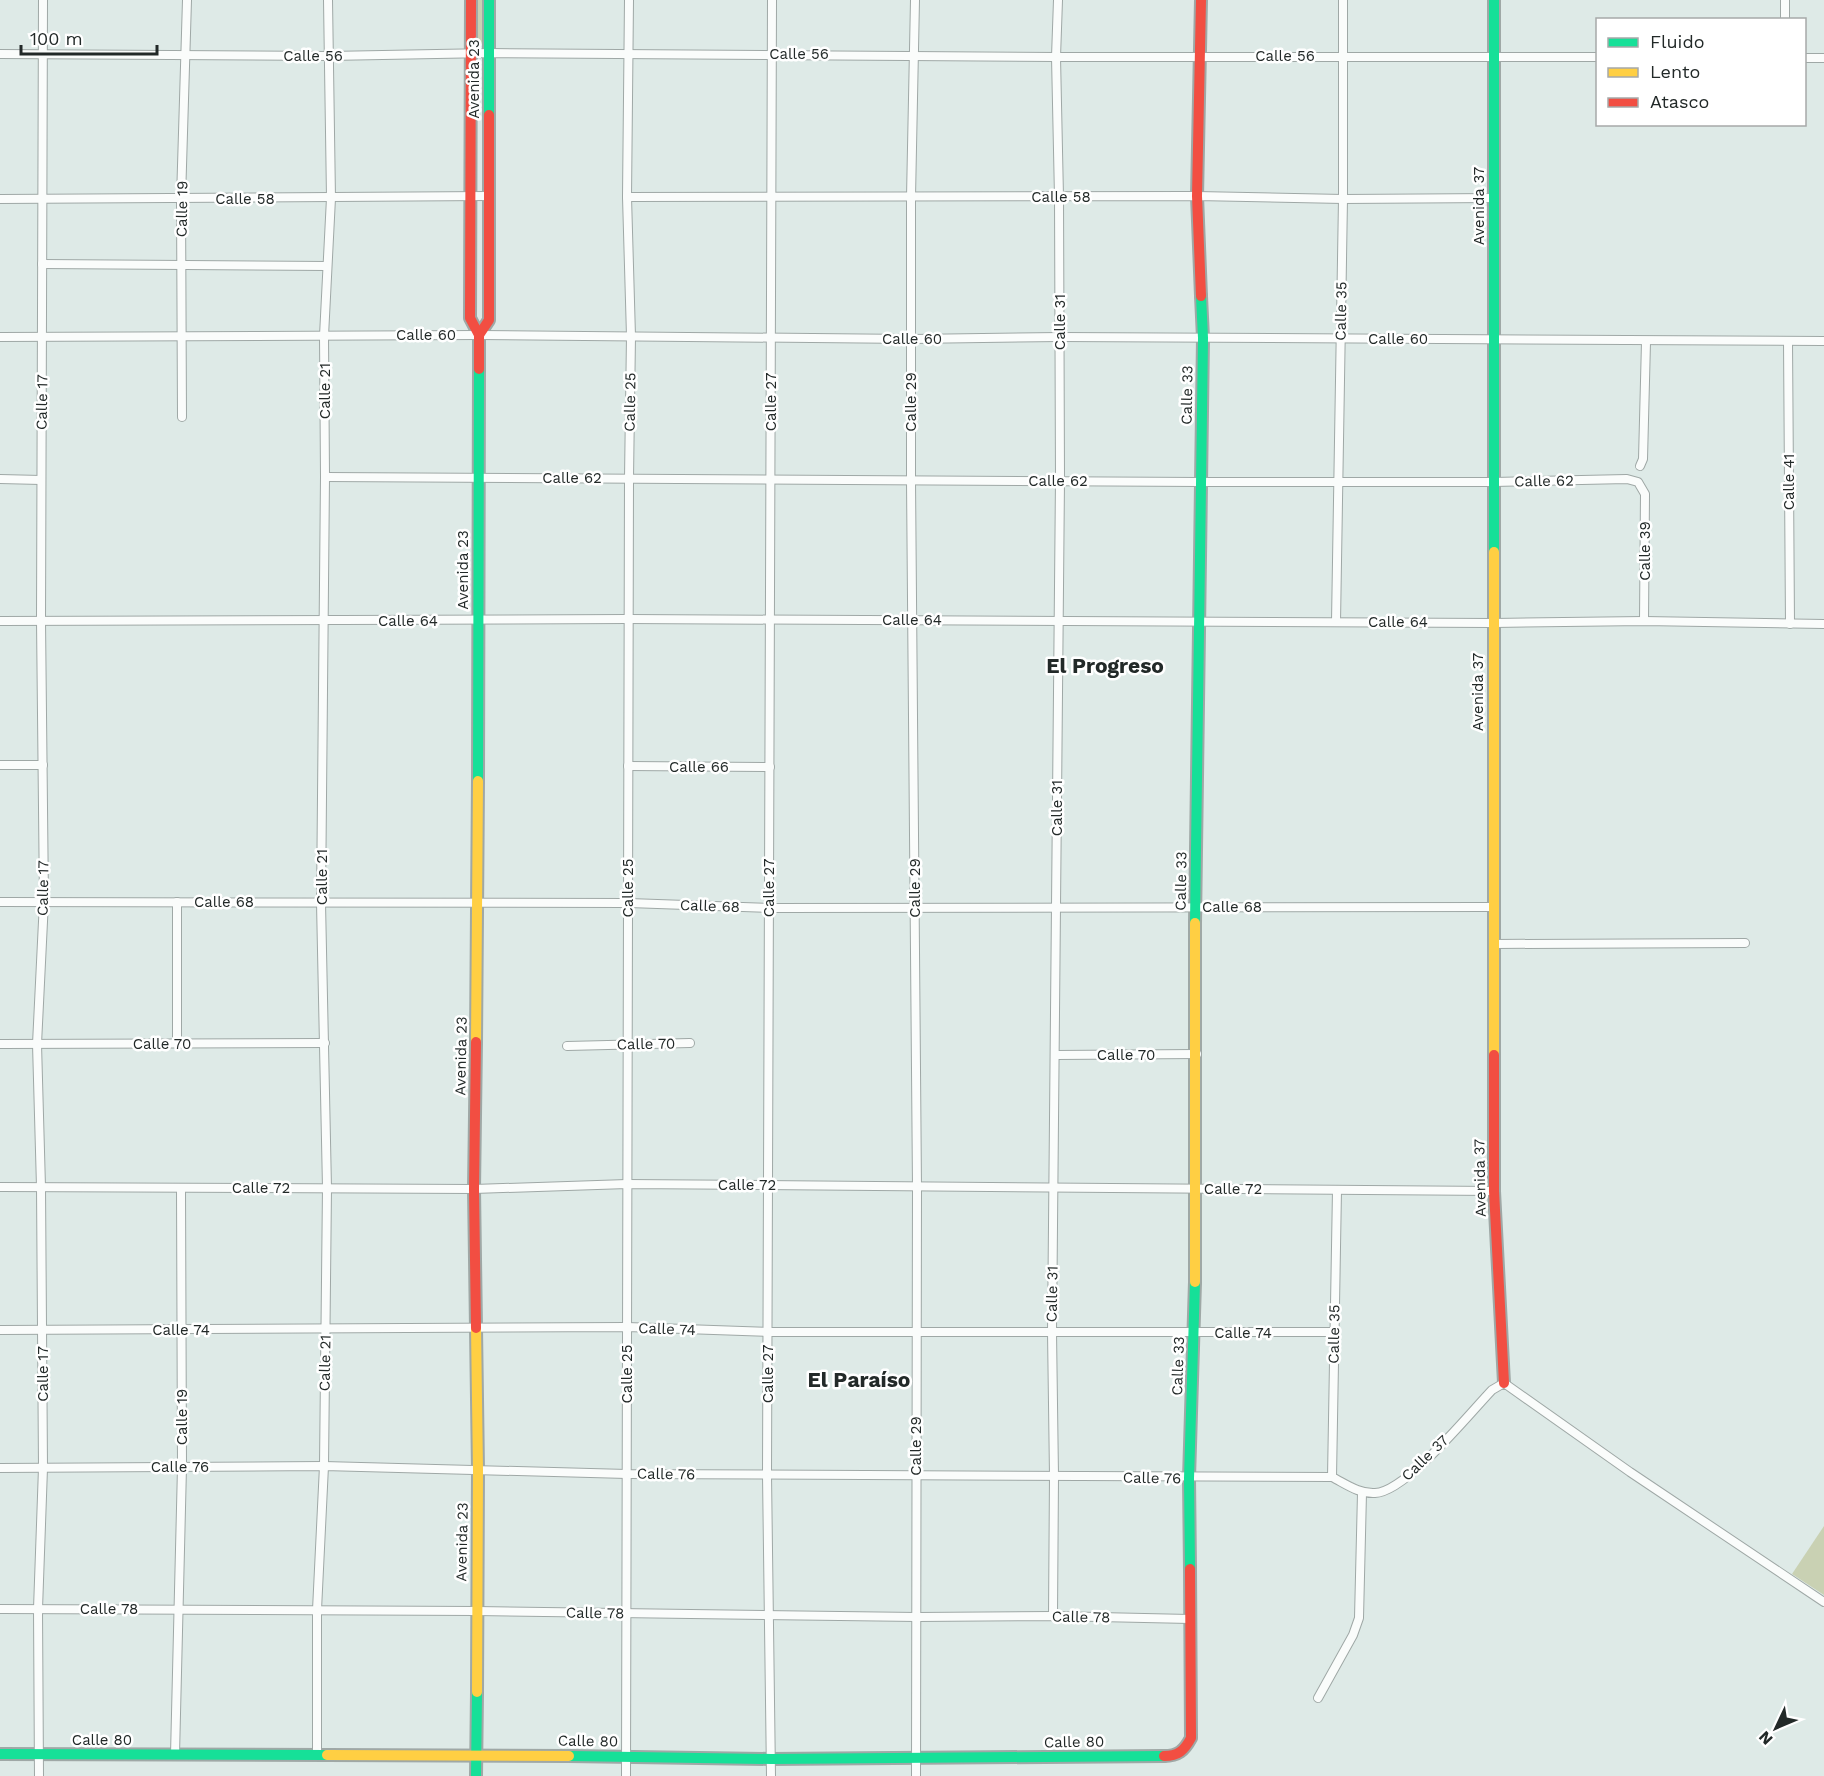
<svg xmlns="http://www.w3.org/2000/svg" width="1824" height="1776" viewBox="0 0 1824 1776" font-family="'Work Sans',sans-serif">
<style>
.green{fill:#c9d1b3}
.lines{fill:none;stroke-linecap:round;stroke-linejoin:round}
.street-casing{stroke:#9fa8a6;stroke-width:10}
.fast-casing{stroke:#9fa8a6;stroke-width:14}
.slow-casing{stroke:#9fa8a6;stroke-width:14}
.jam-casing{stroke:#9fa8a6;stroke-width:14}
.street{stroke:#fafcfb;stroke-width:8}
.fast{stroke:#16e098;stroke-width:10}
.slow{stroke:#ffcf43;stroke-width:10}
.jam{stroke:#f24e42;stroke-width:10}
.labels{text-anchor:middle;stroke-width:5;stroke-linejoin:round;paint-order:stroke}
.street-label{font-size:15px;fill:#222928;stroke:#fff}
.district-label{font-size:21px;font-weight:bold;fill:#222928;stroke:#fff}
</style>
<rect width="100%" height="100%" fill="#deeae7"/>
<g class="green">
<polygon points="475,0 486,0 484,42 482,44 476,41"/>
<polygon points="1824,1526 1824,1595 1792,1574"/>
</g>
<g class="lines">
<g class="street-casing">
<g id="street">
<polyline points="915,0 911,197 911,481 917,1187 916,1776"/>
<polyline points="1785,20 1785,0"/>
<polyline points="0,54 329,56 490,53 1056,57 1598,57"/>
<polyline points="1804,58 1824,58"/>
<polyline points="627,197 1197,196 1343,199 1495,198"/>
<polyline points="0,199 489,196"/>
<polyline points="42,264 327,266"/>
<polyline points="0,337 479,335 912,339 1060,337 1824,341"/>
<polyline points="1788,341 1790,624"/>
<polyline points="182,417 181,199 187,0"/>
<polyline points="1640,466 1643,459 1646,342"/>
<polyline points="325,477 1200,482 1494,482 1627,479 1638,482 1645,494 1644,621"/>
<polyline points="0,479 41,480"/>
<polyline points="0,621 628,619 1494,623 1644,621 1824,624"/>
<polyline points="1336,622 1343,199 1343,0"/>
<polyline points="0,765 43,765"/>
<polyline points="628,766 770,767"/>
<polyline points="0,902 629,903 769,908 1493,907"/>
<polyline points="1494,944 1745,943"/>
<polyline points="0,1044 325,1043"/>
<polyline points="177,1044 177,902"/>
<polyline points="567,1046 690,1043"/>
<polyline points="1056,1055 1197,1054"/>
<polyline points="0,1187 474,1189 627,1184 1494,1191"/>
<polyline points="0,1330 627,1327 768,1332 1334,1332"/>
<path d="M0,1468L324,1466L627,1474L1332,1477C1346,1484 1359,1494 1375,1493C1406,1492 1469,1414 1492,1390L1504,1383L1630,1472L1824,1602"/>
<polyline points="1332,1477 1337,1190"/>
<polyline points="0,1609 476,1611 917,1617 1053,1616 1190,1619"/>
<polyline points="1053,1616 1054,1476 1052,1332 1060,480 1059,197 1056,57 1058,0"/>
<polyline points="1318,1698 1353,1635 1359,1618 1362,1493"/>
<polyline points="175,1755 182,1467 181,1188"/>
<polyline points="317,1755 317,1610 324,1466 327,1188 321,903 325,477 324,336 331,198 328,0"/>
<polyline points="39,1776 38,1609 43,1468 41,1187 37,1044 44,901 41,621 43,0"/>
<polyline points="626,1776 629,478 631,336 627,197 629,0"/>
<polyline points="771,1776 767,1475 772,0"/>
</g>
</g>
<g class="fast-casing">
<g id="fast">
<polyline points="489,0 489,115"/>
<polyline points="1494,0 1494,552"/>
<polyline points="478,781 479,369"/>
<polyline points="1195,923 1203,338 1201,296"/>
<polyline points="1190,1569 1189,1478 1195,1282"/>
<polyline points="0,1754 327,1755"/>
<polyline points="569,1756 771,1759 1164,1756"/>
<polyline points="476,1776 477,1692"/>
</g>
</g>
<g class="slow-casing">
<g id="slow">
<polyline points="1494,552 1494,1055"/>
<polyline points="1195,923 1195,1282"/>
<polyline points="476,1042 478,781"/>
<polyline points="476,1328 478,1470 477,1692"/>
<polyline points="327,1755 569,1756"/>
</g>
</g>
<g class="jam-casing">
<g id="jam">
<polyline points="471,0 470,318 479,335 479,369"/>
<polyline points="1201,0 1197,196 1201,296"/>
<polyline points="479,335 489,320 489,115"/>
<polyline points="1494,1055 1494,1191 1504,1383"/>
<polyline points="476,1328 474,1189 476,1042"/>
<path d="M1164,1756C1178,1756 1184,1751 1191,1738L1190,1569"/>
</g>
</g>
<use href="#street" class="street"/>
<use href="#fast" class="fast"/>
<use href="#slow" class="slow"/>
<use href="#jam" class="jam"/>
</g>
<g class="labels">
<g class="street-label">
<text x="799" y="59">Calle 56</text>
<text x="313" y="61">Calle 56</text>
<text x="1285" y="61">Calle 56</text>
<text transform="translate(474 79) rotate(-90)" y="5">Avenida 23</text>
<text x="1061" y="202">Calle 58</text>
<text x="245" y="204">Calle 58</text>
<text transform="translate(1479 206) rotate(-90)" y="5">Avenida 37</text>
<text transform="translate(182 209) rotate(-89)" y="5">Calle 19</text>
<text transform="translate(1341 311) rotate(-89)" y="5">Calle 35</text>
<text transform="translate(1060 322) rotate(-90)" y="5">Calle 31</text>
<text x="426" y="340">Calle 60</text>
<text x="912" y="344">Calle 60</text>
<text x="1398" y="344">Calle 60</text>
<text transform="translate(325 391) rotate(-90)" y="5">Calle 21</text>
<text transform="translate(1187 395) rotate(-89)" y="5">Calle 33</text>
<text transform="translate(42 402) rotate(-89)" y="5">Calle 17</text>
<text transform="translate(630 402) rotate(-89)" y="5">Calle 25</text>
<text transform="translate(771 402) rotate(-90)" y="5">Calle 27</text>
<text transform="translate(911 402) rotate(-90)" y="5">Calle 29</text>
<text x="572" y="483">Calle 62</text>
<text x="1058" y="486">Calle 62</text>
<text transform="translate(1544 481) rotate(-1)" y="5">Calle 62</text>
<text transform="translate(1789 482) rotate(-90)" y="5">Calle 41</text>
<text transform="translate(1645 551) rotate(-90)" y="5">Calle 39</text>
<text transform="translate(463 570) rotate(-90)" y="5">Avenida 23</text>
<text x="912" y="625">Calle 64</text>
<text x="408" y="626">Calle 64</text>
<text x="1398" y="627">Calle 64</text>
<text transform="translate(1478 692) rotate(-90)" y="5">Avenida 37</text>
<text x="699" y="772">Calle 66</text>
<text transform="translate(1057 808) rotate(-90)" y="5">Calle 31</text>
<text transform="translate(322 877) rotate(-90)" y="5">Calle 21</text>
<text transform="translate(1181 881) rotate(-89)" y="5">Calle 33</text>
<text transform="translate(43 888) rotate(-89)" y="5">Calle 17</text>
<text transform="translate(628 888) rotate(-90)" y="5">Calle 25</text>
<text transform="translate(769 888) rotate(-90)" y="5">Calle 27</text>
<text transform="translate(915 888) rotate(-90)" y="5">Calle 29</text>
<text x="224" y="907">Calle 68</text>
<text transform="translate(710 906) rotate(2)" y="5">Calle 68</text>
<text x="1232" y="912">Calle 68</text>
<text x="162" y="1049">Calle 70</text>
<text transform="translate(646 1044) rotate(-1)" y="5">Calle 70</text>
<text x="1126" y="1060">Calle 70</text>
<text transform="translate(461 1056) rotate(-89)" y="5">Avenida 23</text>
<text transform="translate(1480 1178) rotate(-91)" y="5">Avenida 37</text>
<text x="747" y="1190">Calle 72</text>
<text x="261" y="1193">Calle 72</text>
<text x="1233" y="1194">Calle 72</text>
<text transform="translate(1052 1294) rotate(-89)" y="5">Calle 31</text>
<text transform="translate(667 1329) rotate(2)" y="5">Calle 74</text>
<text x="181" y="1335">Calle 74</text>
<text x="1243" y="1338">Calle 74</text>
<text transform="translate(1334 1334) rotate(-89)" y="5">Calle 35</text>
<text transform="translate(325 1363) rotate(-89)" y="5">Calle 21</text>
<text transform="translate(1178 1366) rotate(-88)" y="5">Calle 33</text>
<text transform="translate(43 1374) rotate(-90)" y="5">Calle 17</text>
<text transform="translate(627 1374) rotate(-90)" y="5">Calle 25</text>
<text transform="translate(768 1374) rotate(-90)" y="5">Calle 27</text>
<text transform="translate(182 1417) rotate(-90)" y="5">Calle 19</text>
<text transform="translate(916 1446) rotate(-90)" y="5">Calle 29</text>
<text transform="translate(1425 1458) rotate(-44)" y="5">Calle 37</text>
<text x="180" y="1472">Calle 76</text>
<text transform="translate(666 1474) rotate(1)" y="5">Calle 76</text>
<text transform="translate(1152 1478) rotate(1)" y="5">Calle 76</text>
<text transform="translate(462 1542) rotate(-89)" y="5">Avenida 23</text>
<text x="109" y="1614">Calle 78</text>
<text transform="translate(595 1613) rotate(1)" y="5">Calle 78</text>
<text transform="translate(1081 1617) rotate(1)" y="5">Calle 78</text>
<text x="102" y="1745">Calle 80</text>
<text transform="translate(588 1741) rotate(1)" y="5">Calle 80</text>
<text transform="translate(1074 1742) rotate(-1)" y="5">Calle 80</text>
</g>
<g class="district-label">
<text x="1105" y="673">El Progreso</text>
<text x="859" y="1387">El Paraíso</text>
</g>
</g>
<rect x="1596" y="18" width="210" height="108" fill="#ffffff" stroke="#a7a9a9" stroke-width="1.5"/>
<rect x="1608" y="38" width="30" height="9" fill="#16e098" stroke="#a7a9a9" stroke-width="1.5"/>
<text x="1650" y="48" font-size="18" fill="#222928">Fluido</text>
<rect x="1608" y="68" width="30" height="9" fill="#ffcf43" stroke="#a7a9a9" stroke-width="1.5"/>
<text x="1650" y="78" font-size="18" fill="#222928">Lento</text>
<rect x="1608" y="98" width="30" height="9" fill="#f24e42" stroke="#a7a9a9" stroke-width="1.5"/>
<text x="1650" y="108" font-size="18" fill="#222928">Atasco</text>
<g transform="translate(1776 1728) rotate(226)" stroke="#ffffff" stroke-width="4.5" paint-order="stroke">
<path d="M0-4.5L10 22L0 15L-10 22Z" fill="#222928"/>
<text y="-9" font-size="16" font-weight="bold" text-anchor="middle" fill="#222928">N</text>
</g>
<path d="M21 45v9h136v-9" fill="none" stroke="#222928" stroke-width="3"/>
<text x="30" y="45" font-size="18" fill="#222928" stroke="#ffffff" stroke-width="4.5" paint-order="stroke">100 m</text>
</svg>
